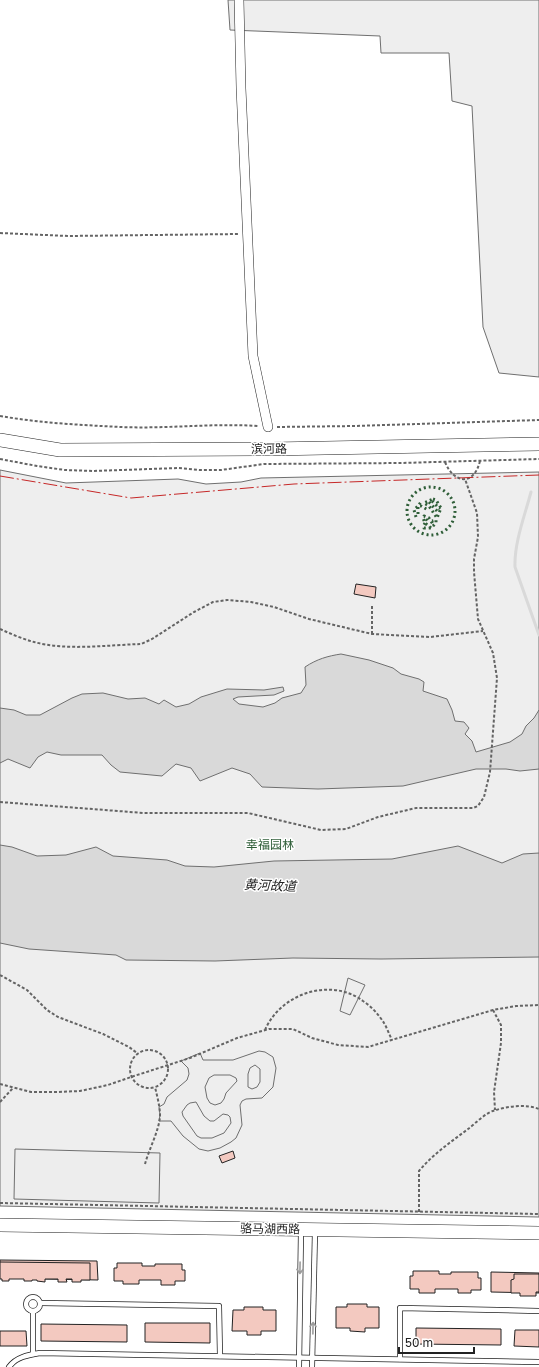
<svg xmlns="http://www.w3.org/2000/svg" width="539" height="1367" viewBox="0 0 539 1367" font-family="'Golos Text','Noto Sans SC',sans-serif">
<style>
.green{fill:#eee;stroke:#6f6f6f}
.parking{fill:#ededed;stroke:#6f6f6f;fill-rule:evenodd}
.water{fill:#d9d9d9;stroke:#6f6f6f}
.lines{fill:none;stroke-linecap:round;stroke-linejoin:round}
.stream{stroke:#d9d9d9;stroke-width:3}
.building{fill:#f3c9c0;stroke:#222}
.lane-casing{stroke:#222;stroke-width:6}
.street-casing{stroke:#222;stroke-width:10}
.secondary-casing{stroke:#222;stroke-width:14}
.path{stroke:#646464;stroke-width:2;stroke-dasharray:3 2;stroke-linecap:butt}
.lane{stroke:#fff;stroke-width:4.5}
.street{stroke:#fff;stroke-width:9}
.secondary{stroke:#fff;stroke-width:13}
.hedge{stroke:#2f5e38;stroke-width:3;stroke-dasharray:2 3;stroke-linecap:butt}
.power{stroke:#c62828;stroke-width:1;stroke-dasharray:14 3 2 3;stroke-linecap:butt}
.oneway{stroke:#9c9c9c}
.labels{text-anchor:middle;stroke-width:3;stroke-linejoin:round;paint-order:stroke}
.street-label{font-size:12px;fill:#222;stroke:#fff}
.park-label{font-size:12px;fill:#2f5e38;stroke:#fff}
.water-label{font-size:13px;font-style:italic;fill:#222;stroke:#fff}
</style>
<rect width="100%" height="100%" fill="#fff"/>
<g class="green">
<polygon points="228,0 539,0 539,377 499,373 483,327 472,106 452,101 449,53 381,53 380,36 230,30"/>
<polygon points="0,470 66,483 178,479 206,484 241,482 261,478 539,472 539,1217 0,1206"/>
</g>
<g class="parking">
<polygon points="348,978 365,985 350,1015 340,1011"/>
<path d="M259,1051L265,1052L273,1057L276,1068L273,1087L262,1098L246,1099L242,1101L240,1105L242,1125L236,1138L231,1142L220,1148L208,1151L199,1149L183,1136L171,1121H159L160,1115L159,1107L164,1104L167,1097L187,1080L189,1074L188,1068L181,1061L200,1053L203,1060H233ZM255,1065L260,1069V1082L257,1087L252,1089L248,1087V1074L250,1068ZM214,1075H230L236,1078L237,1081L226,1093L224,1099L221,1103L215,1105L210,1103L207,1098L205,1087L209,1078ZM196,1102L204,1116L210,1121H214L223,1114L228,1115L230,1117L231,1123L224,1133L212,1138H201L197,1136L183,1116L182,1112L187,1105L190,1103Z"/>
<polygon points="15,1149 160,1153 159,1203 14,1199"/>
</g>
<g class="water">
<path d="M341,654L369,660L393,668L401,674L419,679L424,682L423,691L447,699L452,710L455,721L464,722L469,728L465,734L472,741L476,752L510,742L522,734L526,726L534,718L539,710V769L520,771L506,769H476L403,786L318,789L262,787L250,774L232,768L200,781L191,768L176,764L162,776L120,772L111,765L102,755H61L47,752L38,757L30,768L8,759L0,763V708L14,710L26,715H40L72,698L82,694L103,693L128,699L145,698L159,704L164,700L176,707L189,704L201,697L227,689L264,690L283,687L284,691L274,695L238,697L233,699L239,704L263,707L275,703L282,698L301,693L306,685L305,667C317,659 328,656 341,654Z"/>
<polygon points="0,845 12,847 37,856 66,855 96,847 113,856 167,860 185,866 214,867 274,861 392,859 458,846 502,863 523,854 539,853 539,957 381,959 293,958 215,961 126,960 116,955 29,949 0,943"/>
</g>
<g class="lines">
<path class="stream" d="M531,492C525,515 514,543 515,567L539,635"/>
</g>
<g class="building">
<polygon points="356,584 376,587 375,598 354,594"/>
<polygon points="233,1151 235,1158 222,1163 219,1156"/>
<polygon points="0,1260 97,1261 98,1280 0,1278"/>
<polygon points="0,1262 90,1263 90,1280 81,1280 81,1282 72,1282 72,1279 66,1279 67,1282 58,1282 58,1279 45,1279 45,1282 37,1281 37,1280 32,1280 32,1281 24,1281 24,1279 9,1279 9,1281 2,1281 2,1279 0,1279"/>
<polygon points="117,1263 142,1263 142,1266 155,1266 155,1264 182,1264 182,1270 185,1270 185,1281 175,1281 175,1285 161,1285 161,1280 139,1280 139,1284 123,1284 123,1281 114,1281 114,1268 117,1268"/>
<polygon points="413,1271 439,1271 439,1274 451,1274 451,1272 478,1272 478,1278 481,1278 481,1290 471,1290 471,1293 458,1293 458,1289 435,1289 435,1293 419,1293 419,1289 410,1289 410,1276 413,1276"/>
<polygon points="491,1272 539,1273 539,1293 491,1292"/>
<polygon points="514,1274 539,1274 539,1292 536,1292 536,1296 520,1296 520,1293 511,1293 511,1280 514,1279"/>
<polygon points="347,1304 367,1304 367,1307 379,1307 379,1328 365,1328 365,1332 350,1331 350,1328 336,1328 336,1307 347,1307"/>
<polygon points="244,1307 263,1307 263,1310 276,1310 276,1331 261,1331 261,1335 247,1335 247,1331 232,1331 233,1310 244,1310"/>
<polygon points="145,1323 210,1323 210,1343 145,1342"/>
<polygon points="41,1324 127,1325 127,1342 41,1341"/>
<polygon points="416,1328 501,1329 501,1345 416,1344"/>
<polygon points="515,1330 539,1330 539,1347 514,1346"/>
<polygon points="0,1331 26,1331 27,1346 0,1346"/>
</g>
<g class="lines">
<g class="lane-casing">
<g id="lane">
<circle cx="33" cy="1304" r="7"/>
<polyline points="41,1303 219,1306 220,1356"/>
<polyline points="33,1311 33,1354"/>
<polyline points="400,1359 400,1308 539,1311"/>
<path d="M9,1367C16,1357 28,1355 40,1353L539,1362"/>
<polyline points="299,1367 301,1231"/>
<polyline points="312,1367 315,1231"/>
</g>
</g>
<g class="street-casing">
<polyline id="street" points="239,0 241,88 253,356 268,427"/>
</g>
<g class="secondary-casing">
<g id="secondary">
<polyline points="0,440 60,450 272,449 539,444"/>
<polyline points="0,1225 539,1233"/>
</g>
</g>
<g class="path">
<polyline points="0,233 68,236 239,234"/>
<path d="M0,416C40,423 81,425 121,427C167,429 212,423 258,426"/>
<polyline points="277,427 355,426 539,420"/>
<polyline points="0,459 37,466 65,470 93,471 179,468 200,470 221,470 264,464 401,463 539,459"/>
<path d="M445,462C454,484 474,486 480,461"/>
<polyline points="372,606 372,634"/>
<path d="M0,629C11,634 23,639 34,642C66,651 108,645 141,644L152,639L194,612L213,602L227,600L251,602L274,607L309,619L372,634L430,637L483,631"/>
<polyline points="0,802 144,813 248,813 321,830 346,829 378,817 416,808 473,808 478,806 484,797 490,772 497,678 493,653 478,619 474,572 474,559 478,537 477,513 465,479"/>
<polyline points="0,975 27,990 47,1010 58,1017 103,1034 129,1047 137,1053"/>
<polyline points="493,1010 501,1025 501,1043 494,1092 495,1110"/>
<path d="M265,1030C281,993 331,977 363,1001C371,1006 379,1015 384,1023C387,1028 389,1034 392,1040"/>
<circle cx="149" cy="1069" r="19"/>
<polyline points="0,1084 31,1092 57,1092 80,1091 108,1085 131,1077 190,1058 237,1038 269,1029 293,1029 312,1038 338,1045 368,1047 493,1010 516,1006 539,1005"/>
<polyline points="0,1102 13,1088"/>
<path d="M145,1164C149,1149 159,1131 160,1116C160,1106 157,1096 155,1087"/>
<polyline points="0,1203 539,1214"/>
<path d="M419,1212V1171C433,1154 451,1142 468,1129C476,1123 486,1112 496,1110C509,1106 527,1104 539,1109"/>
</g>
<use href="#lane" class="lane"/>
<use href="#street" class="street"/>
<use href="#secondary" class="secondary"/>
<g class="hedge">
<circle cx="431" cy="511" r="24"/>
<polygon points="433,499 436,500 441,508 437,518 429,506 424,503"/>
<polyline points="432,501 440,509"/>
<polyline points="429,502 438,512"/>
<polyline points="418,514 418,506 421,502"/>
<polyline points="416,517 414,510 418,506 421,506 428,510"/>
<polyline points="426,519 429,523"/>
<polyline points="425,523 424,525 424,528 431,528 436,523 436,520 432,521"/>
<polyline points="431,528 425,523 423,518 424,516 429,518 434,526"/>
</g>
<polyline class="power" points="0,476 131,498 294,484 539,475"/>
</g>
<defs><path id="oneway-shaft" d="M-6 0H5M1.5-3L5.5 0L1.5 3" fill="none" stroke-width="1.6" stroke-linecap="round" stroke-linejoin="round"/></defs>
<g class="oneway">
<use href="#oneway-shaft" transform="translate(300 1268) rotate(91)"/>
<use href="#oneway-shaft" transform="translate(313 1328) rotate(-89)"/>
</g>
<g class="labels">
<g class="street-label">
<text transform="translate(269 449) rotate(-1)" y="4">滨河路</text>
<text transform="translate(270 1229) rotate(1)" y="4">骆马湖西路</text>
</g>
<g class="park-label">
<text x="270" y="849">幸福园林</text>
</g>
<g class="water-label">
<text transform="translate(270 885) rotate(2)" y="5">黄河故道</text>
</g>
</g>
<path d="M399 1347v6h75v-6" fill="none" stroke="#222222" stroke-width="2"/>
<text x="405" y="1347" font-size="12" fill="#222222" stroke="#ffffff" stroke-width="3" paint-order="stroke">50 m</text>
</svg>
